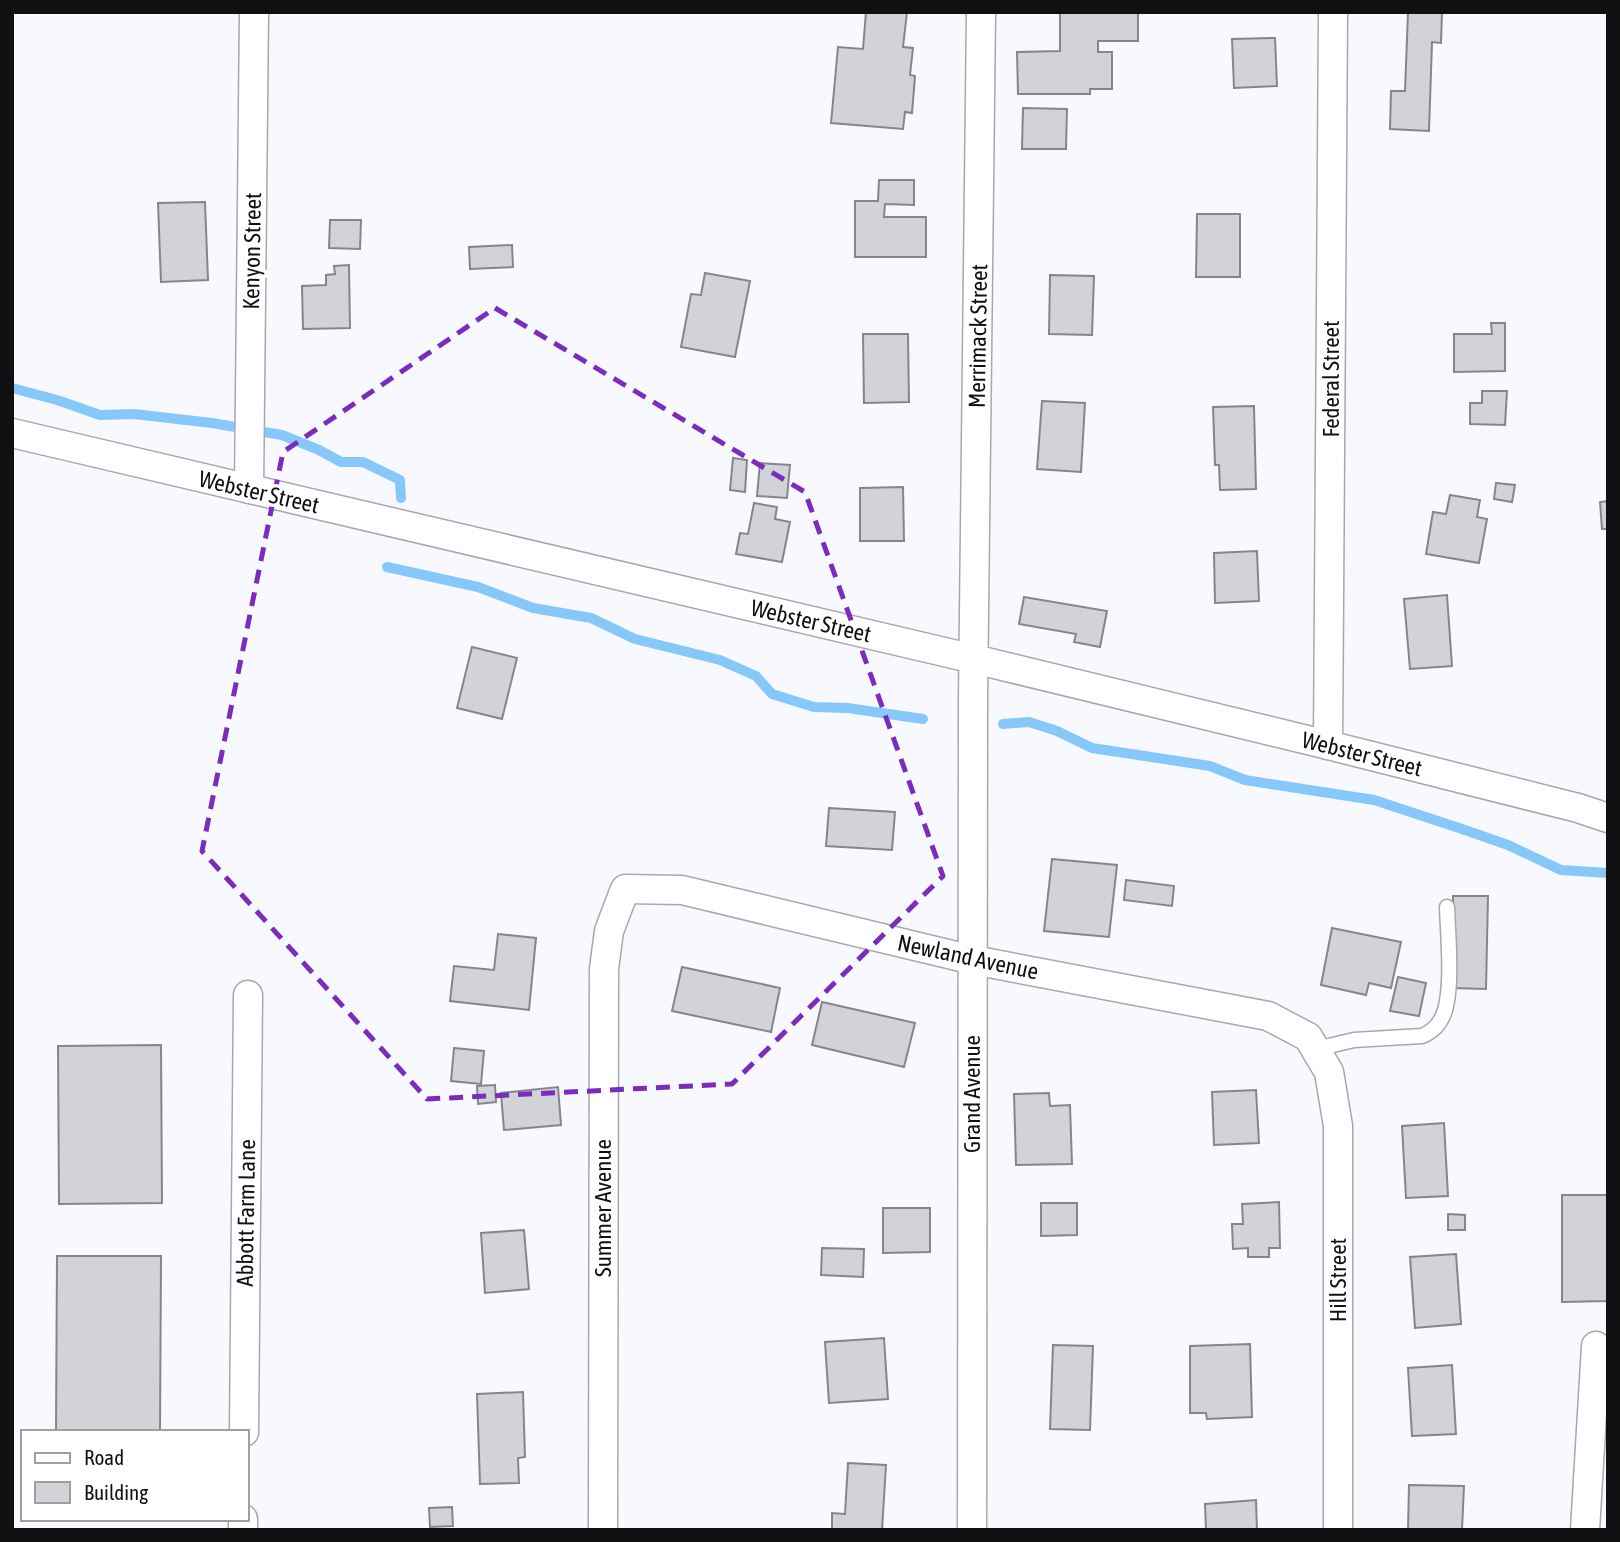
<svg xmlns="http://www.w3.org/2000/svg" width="1620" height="1542" viewBox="0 0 1620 1542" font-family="'Asap Condensed',sans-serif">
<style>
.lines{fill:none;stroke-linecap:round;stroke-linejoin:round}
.stream{stroke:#87c8fb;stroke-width:10}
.building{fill:#d2d3d9;stroke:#85868a;stroke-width:2}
.service-casing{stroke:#a7a8ad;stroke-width:17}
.minor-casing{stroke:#a7a8ad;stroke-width:31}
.service{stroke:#fff;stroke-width:14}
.minor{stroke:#fff;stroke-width:28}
.marked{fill:none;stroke:#7b2cbf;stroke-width:5;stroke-dasharray:14 9;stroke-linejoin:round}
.labels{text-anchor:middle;stroke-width:7;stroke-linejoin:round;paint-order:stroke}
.street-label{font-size:23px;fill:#101012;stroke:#fff}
</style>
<rect width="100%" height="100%" fill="#f8f9ff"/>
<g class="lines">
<g class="stream">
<polyline points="12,388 57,400 100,415 134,414 212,423 282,435 319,450 341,462 363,462 400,480 401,498"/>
<polyline points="387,567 478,587 533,608 591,618 635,639 720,660 756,676 772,694 814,707 848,708 923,719"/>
<polyline points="1003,724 1029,722 1057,731 1092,748 1210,766 1245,780 1374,800 1462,829 1508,845 1561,870 1608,873"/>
</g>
</g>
<g class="building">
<polygon points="866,12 907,12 903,47 913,48 910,75 915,76 912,113 905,112 903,129 831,123 838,47 863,49"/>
<polygon points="1060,12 1138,12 1138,41 1098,41 1098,52 1112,52 1112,89 1090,89 1090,94 1018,94 1017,52 1060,51"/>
<polygon points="1408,12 1442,12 1441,43 1432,42 1429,131 1390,129 1391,91 1405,91"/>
<polygon points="1275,38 1277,86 1234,88 1232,39"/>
<polygon points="1023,108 1067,109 1066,149 1022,149"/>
<polygon points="879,180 914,180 914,205 885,204 884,217 926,217 926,257 855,257 855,201 878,201"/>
<polygon points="205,202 208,280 161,282 158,203"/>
<polygon points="1197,214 1240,214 1240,277 1196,277"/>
<polygon points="330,220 361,220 360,249 329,248"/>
<polygon points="512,245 513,267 470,269 469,247"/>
<polygon points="349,265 350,328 303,329 302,286 326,285 326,275 335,274 334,266"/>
<polygon points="705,273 750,281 735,357 681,347 691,294 701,295"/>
<polygon points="1050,275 1094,276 1092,335 1049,334"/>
<polygon points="1491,323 1505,323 1505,371 1454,372 1454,334 1492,334"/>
<polygon points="863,334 908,334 909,402 864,403"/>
<polygon points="1482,391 1507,391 1505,425 1470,424 1470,403 1482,403"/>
<polygon points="1042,401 1085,403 1081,472 1037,469"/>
<polygon points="1254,406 1256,489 1220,490 1219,465 1215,465 1213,407"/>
<polygon points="733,458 747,460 745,492 730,490"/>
<polygon points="760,463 790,465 787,498 757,496"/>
<polygon points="1496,483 1515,485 1512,502 1494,499"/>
<polygon points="903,487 904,541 860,541 860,488"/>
<polygon points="1450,495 1480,500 1477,517 1487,519 1479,563 1426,554 1433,512 1446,514"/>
<polygon points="1608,501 1608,529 1602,529 1600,502"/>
<polygon points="754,503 777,507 775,519 790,522 782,562 736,554 740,533 748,534"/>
<polygon points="1257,551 1259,601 1215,603 1214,553"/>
<polygon points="1447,595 1452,666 1410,669 1404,599"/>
<polygon points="1024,597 1107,611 1100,647 1074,642 1076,634 1019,624"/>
<polygon points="472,647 517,658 502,719 457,708"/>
<polygon points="829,808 895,812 892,850 826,846"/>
<polygon points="1052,859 1117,865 1109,937 1044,931"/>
<polygon points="1126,880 1174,886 1172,906 1124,900"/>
<polygon points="1453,896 1488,896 1486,989 1452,988"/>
<polygon points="1332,928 1401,942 1391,988 1369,983 1366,995 1321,985"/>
<polygon points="498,934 536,938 529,1010 450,1001 454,966 494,970"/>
<polygon points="682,967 780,988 771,1032 672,1011"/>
<polygon points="1398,977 1426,983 1419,1016 1390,1011"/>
<polygon points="822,1002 915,1023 904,1067 812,1045"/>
<polygon points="161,1045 162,1203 59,1204 58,1046"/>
<polygon points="454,1048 484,1051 481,1084 451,1081"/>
<polygon points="495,1085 496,1102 478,1104 477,1086"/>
<polygon points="558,1087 561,1125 504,1130 501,1093"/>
<polygon points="1256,1090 1259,1143 1214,1145 1212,1092"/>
<polygon points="1049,1093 1050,1106 1070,1105 1072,1164 1016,1165 1014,1094"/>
<polygon points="1444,1123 1448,1196 1406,1198 1402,1126"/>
<polygon points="1562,1195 1608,1195 1608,1301 1562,1302"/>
<polygon points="1279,1202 1280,1248 1269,1248 1269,1257 1248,1257 1248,1248 1233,1249 1232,1224 1243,1224 1242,1204"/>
<polygon points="1041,1203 1077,1203 1077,1235 1041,1236"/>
<polygon points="883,1208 930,1208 930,1252 883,1253"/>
<polygon points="1448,1214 1465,1215 1465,1230 1448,1230"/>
<polygon points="524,1230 529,1289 485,1293 481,1233"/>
<polygon points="822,1248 864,1249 863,1277 821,1275"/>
<polygon points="1456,1254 1461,1324 1415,1328 1410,1257"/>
<polygon points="57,1256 161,1256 160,1432 56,1432"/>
<polygon points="884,1338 888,1399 829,1403 825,1342"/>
<polygon points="1250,1344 1252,1417 1207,1419 1206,1413 1190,1413 1190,1346"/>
<polygon points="1053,1345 1093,1346 1090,1430 1050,1429"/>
<polygon points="1452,1365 1456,1434 1412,1436 1408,1368"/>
<polygon points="523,1392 525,1457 518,1458 519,1483 480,1484 477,1394"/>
<polygon points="848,1463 886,1465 882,1530 832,1530 832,1513 845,1514"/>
<polygon points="1409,1485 1464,1486 1462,1530 1408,1530"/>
<polygon points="1256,1500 1257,1530 1206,1530 1205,1504"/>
<polygon points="452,1507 453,1526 430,1527 429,1508"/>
</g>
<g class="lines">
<g class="service-casing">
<path id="service" d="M1316,1049L1354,1040L1422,1036C1432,1032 1440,1024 1444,1013C1453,988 1448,935 1447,907"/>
</g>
<g class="minor-casing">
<g id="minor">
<polyline points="12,433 974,659 1328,745 1578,808 1608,818"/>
<polyline points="249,489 254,12"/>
<polyline points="1328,745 1333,12"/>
<polyline points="244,1432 248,995"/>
<polyline points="243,1530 243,1519"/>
<polyline points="603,1530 604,969 609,931 625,889 682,890 973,960 1268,1016 1308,1037 1329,1072 1338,1126 1338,1530"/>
<polyline points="972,1530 973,700 981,12"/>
<polyline points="1585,1530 1596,1346"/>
</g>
</g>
<use href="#service" class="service"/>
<use href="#minor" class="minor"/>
</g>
<path class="marked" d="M495,308L805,492L943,876L732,1084L427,1099L202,851L283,452Z"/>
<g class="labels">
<g class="street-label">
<text transform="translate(252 251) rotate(-89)" y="8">Kenyon Street</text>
<text transform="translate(978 336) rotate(-89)" y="8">Merrimack Street</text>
<text transform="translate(1331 379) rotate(-90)" y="8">Federal Street</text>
<text transform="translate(259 492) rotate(13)" y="8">Webster Street</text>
<text transform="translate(811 621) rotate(13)" y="8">Webster Street</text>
<text transform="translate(1362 754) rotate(14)" y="8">Webster Street</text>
<text transform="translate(968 957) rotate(12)" y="8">Newland Avenue</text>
<text transform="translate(972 1094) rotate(-90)" y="8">Grand Avenue</text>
<text transform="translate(603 1208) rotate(-90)" y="8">Summer Avenue</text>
<text transform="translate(246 1213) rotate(-89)" y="8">Abbott Farm Lane</text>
<text transform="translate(1338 1280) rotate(-90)" y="8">Hill Street</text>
</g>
</g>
<rect width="1620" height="1542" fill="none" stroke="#101012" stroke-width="28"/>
<rect x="21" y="1430" width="228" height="91" fill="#ffffff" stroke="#9f9fa0" stroke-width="2"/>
<rect x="35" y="1453" width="35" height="10" fill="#ffffff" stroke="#9f9fa0" stroke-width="2"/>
<text x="84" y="1465" font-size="21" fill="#101012">Road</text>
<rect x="35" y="1482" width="35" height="21" fill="#d2d3d9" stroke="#9f9fa0" stroke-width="2"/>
<text x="84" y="1500" font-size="21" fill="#101012">Building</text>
</svg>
